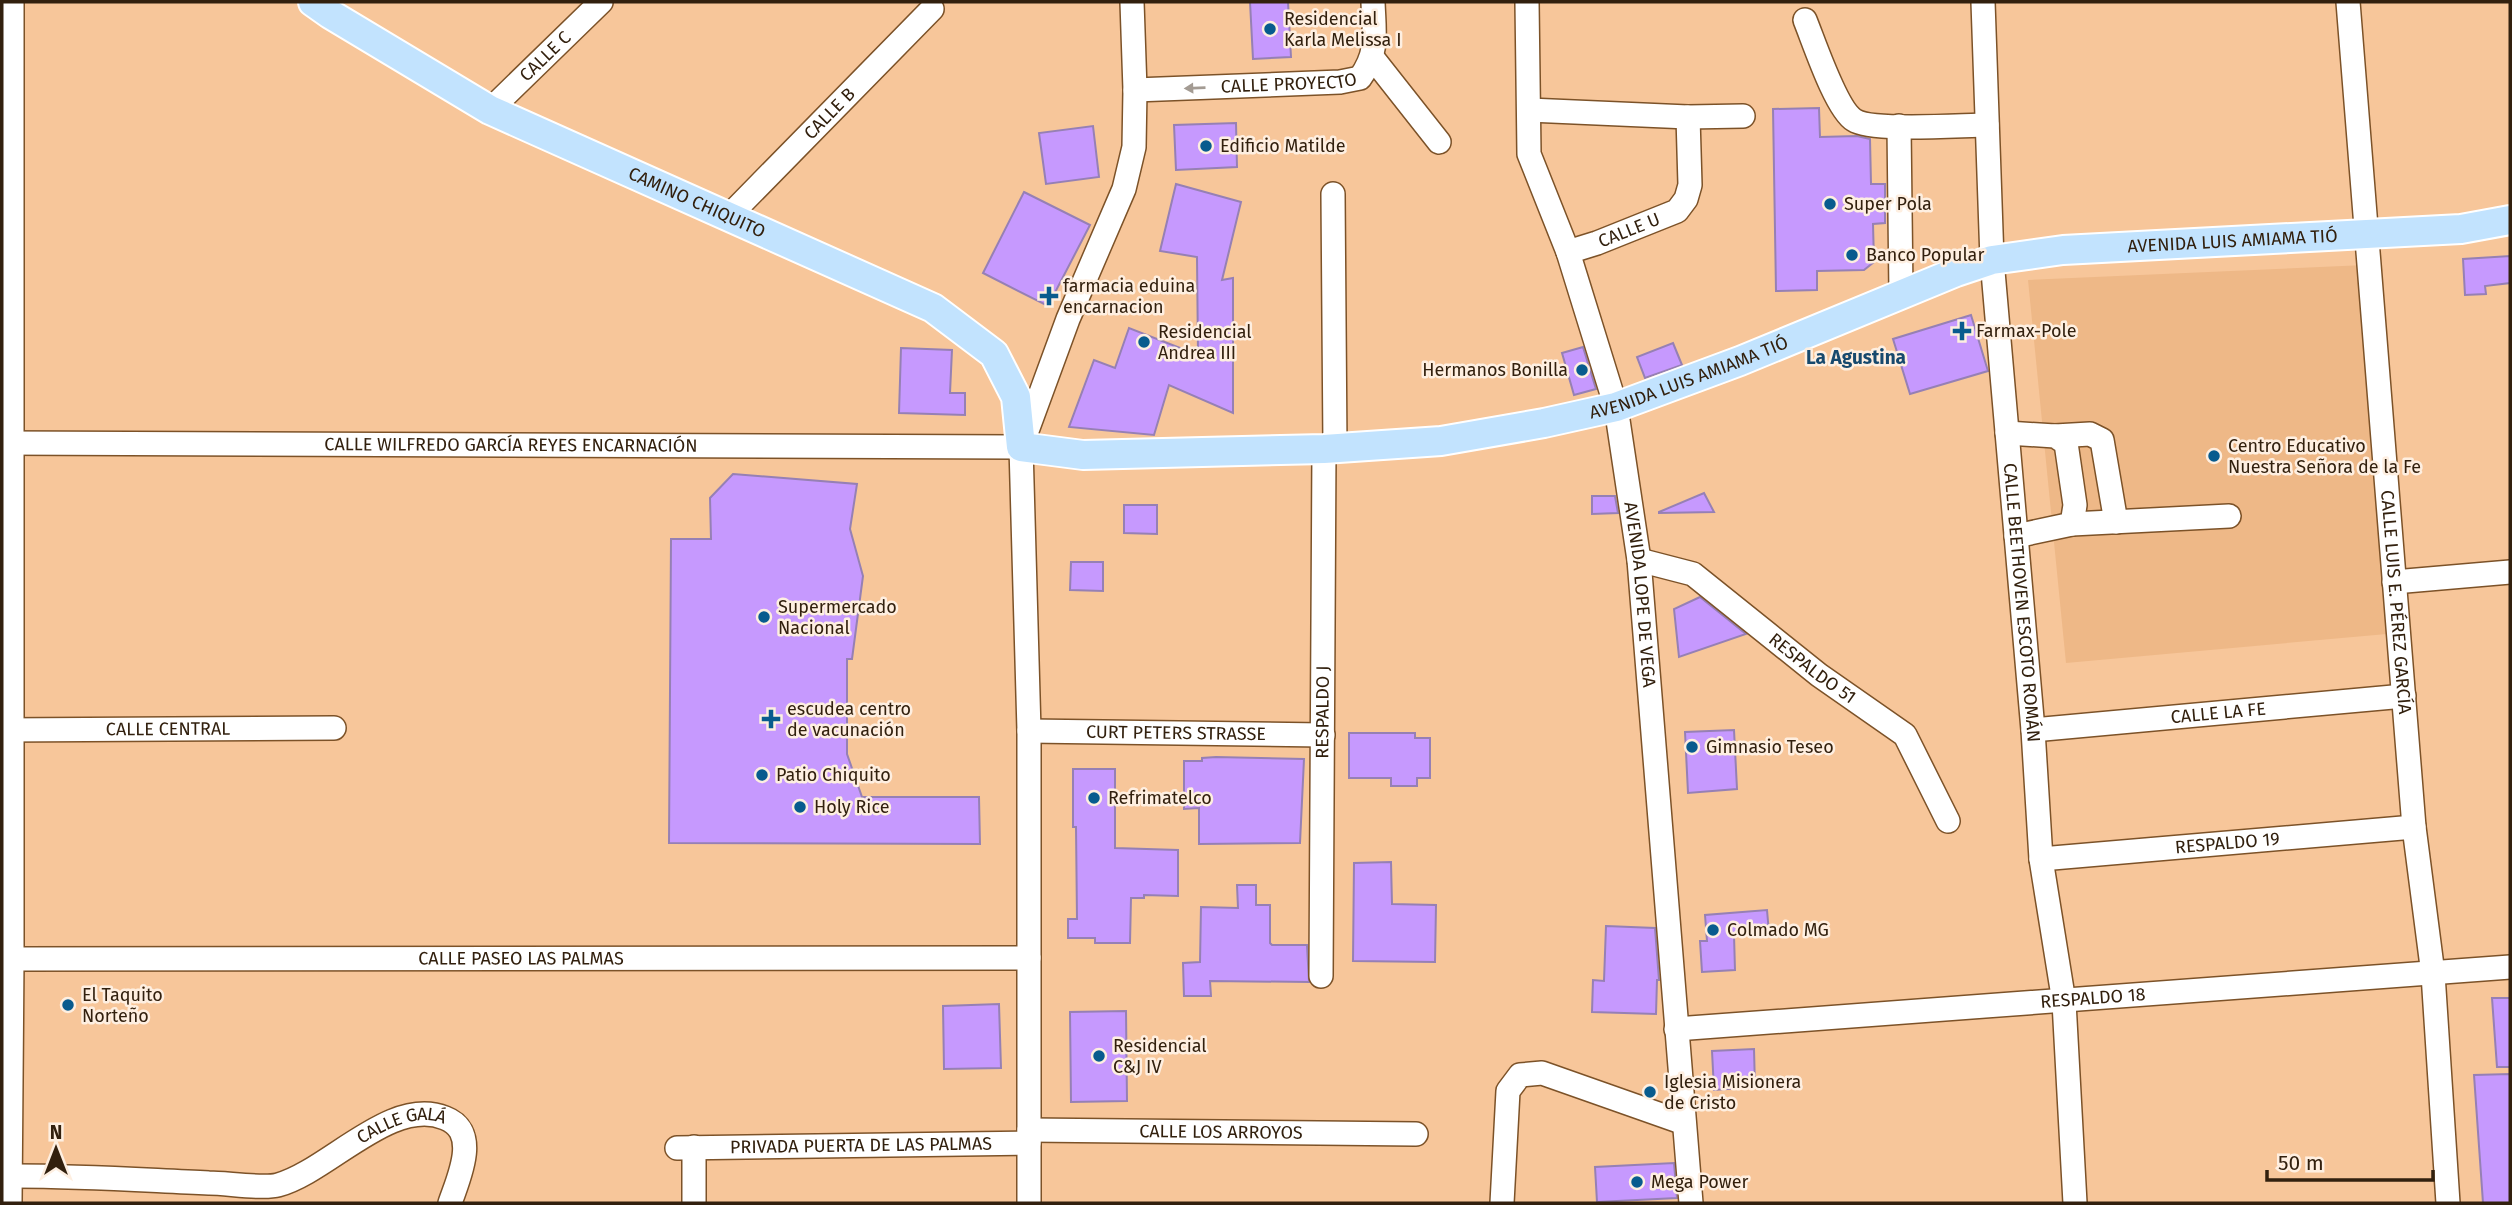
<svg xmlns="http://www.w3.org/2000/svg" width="2512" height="1205" viewBox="0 0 2512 1205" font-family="'Fira Sans',sans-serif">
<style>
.built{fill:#eeb887}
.building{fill:#c699fe;stroke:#9680b4;stroke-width:2}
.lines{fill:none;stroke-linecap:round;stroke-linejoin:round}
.minor-casing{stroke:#7c5228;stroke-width:26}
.major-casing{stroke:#fff;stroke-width:32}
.minor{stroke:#fff;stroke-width:23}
.major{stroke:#c2e3fe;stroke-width:28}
.oneway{fill:#a39b93}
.poi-dot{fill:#085b8e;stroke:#feefe1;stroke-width:2.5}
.labels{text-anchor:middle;stroke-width:5;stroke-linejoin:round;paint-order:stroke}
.poi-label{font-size:18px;fill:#32200e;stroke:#feefe1;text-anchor:start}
.street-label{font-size:18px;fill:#32200e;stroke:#feefe1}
.neighbourhood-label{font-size:19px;font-weight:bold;fill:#17496d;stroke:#feefe1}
</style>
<rect width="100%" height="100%" fill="#f7c69a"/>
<polygon class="built" points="2365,265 2398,633 2066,663 2028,280"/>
<g class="building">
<polygon points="1250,2 1288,2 1291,57 1253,59"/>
<polygon points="1819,108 1820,137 1857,136 1870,139 1871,184 1885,184 1885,223 1873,224 1874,262 1864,270 1817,271 1817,290 1776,291 1773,109"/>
<polygon points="1236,123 1237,167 1176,170 1174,125"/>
<polygon points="1093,126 1099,177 1046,184 1039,133"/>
<polygon points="1176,184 1241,202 1222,280 1233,278 1233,413 1169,385 1154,435 1069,427 1094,360 1115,368 1129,328 1198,355 1197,257 1160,251"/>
<polygon points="1024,192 1090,225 1048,306 983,273"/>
<polygon points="2510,256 2510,283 2485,286 2486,294 2465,295 2463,259"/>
<polygon points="1971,315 1988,371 1910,394 1893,339"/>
<polygon points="1673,343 1682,365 1645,378 1637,357"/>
<polygon points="1583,347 1596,389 1574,395 1562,353"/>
<polygon points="901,348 952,350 950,393 965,393 965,415 899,413"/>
<polygon points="733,474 857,484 850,529 863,576 852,659 847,659 847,754 862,797 979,797 980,844 669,843 671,539 711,539 710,498"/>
<polygon points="1704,493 1714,512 1659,513 1659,512"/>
<polygon points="1592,496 1615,496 1618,513 1592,514"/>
<polygon points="1124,505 1157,505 1157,534 1124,533"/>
<polygon points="1071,562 1103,562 1103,591 1070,590"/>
<polygon points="1700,597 1746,634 1679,657 1674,609"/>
<polygon points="1734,730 1737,789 1688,793 1685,732"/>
<polygon points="1349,733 1415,733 1415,738 1430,738 1430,778 1417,778 1417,786 1391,786 1391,778 1349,778"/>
<polygon points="1216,757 1304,759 1300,843 1199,844 1199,808 1184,809 1184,761 1202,761 1202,758"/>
<polygon points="1073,769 1115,769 1115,848 1178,850 1178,896 1144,895 1144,898 1131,898 1130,943 1095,943 1095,938 1068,938 1068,919 1077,919 1076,827 1073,827"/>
<polygon points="1391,862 1392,904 1436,905 1435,962 1353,961 1354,863"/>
<polygon points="1237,885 1256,885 1256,905 1270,905 1270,943 1272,945 1307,945 1309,982 1210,981 1211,996 1184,996 1183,963 1200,962 1201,907 1238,908"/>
<polygon points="1767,910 1769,933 1734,935 1735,970 1702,972 1700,941 1707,941 1705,915"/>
<polygon points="1606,926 1655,928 1659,980 1657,980 1656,1014 1592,1012 1593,980 1604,981"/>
<polygon points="2492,998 2510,998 2510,1067 2497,1067"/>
<polygon points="999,1004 1001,1068 944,1069 943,1006"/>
<polygon points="1126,1011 1127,1101 1071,1102 1070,1012"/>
<polygon points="1754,1049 1755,1087 1714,1090 1712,1051"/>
<polygon points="2510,1074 2510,1203 2483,1203 2474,1075"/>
<polygon points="1674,1163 1677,1198 1597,1202 1595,1167"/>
</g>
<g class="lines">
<g class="minor-casing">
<g id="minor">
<path id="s1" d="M1527,2L1529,154L1568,252L1616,407L1639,560L1691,1203"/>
<path id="s2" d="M1983,2L1992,260L2033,730L2041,859L2064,1002L2075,1203"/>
<path id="s3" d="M2348,2L2414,827L2433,974L2448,1203"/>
<path d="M1805,20C1814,42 1836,109 1854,120C1872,132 1962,125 1987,125"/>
<polyline points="1372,57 1439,142"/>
<path id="s4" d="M1135,90L1340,82L1360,78C1379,52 1374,32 1373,2"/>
<path id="s5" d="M490,110L601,2"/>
<polyline points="1529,110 1688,117 1743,116"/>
<polyline points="1899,126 1901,294"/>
<polyline points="1333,194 1335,448"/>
<path id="s6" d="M728,217L932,9"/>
<path id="s7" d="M1568,252L1597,243L1677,211L1686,199L1690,185L1688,117"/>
<polyline points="2007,433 2055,436 2066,443 2075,505 2072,524 2016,536"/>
<polyline points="2055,436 2090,434 2102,440 2116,522"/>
<path id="s8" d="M2,443L1021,447"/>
<polyline points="2072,524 2229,516"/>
<path id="s9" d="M1639,560L1693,574L1819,675L1905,735L1948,821"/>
<polyline points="2394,582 2510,572"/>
<path id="s10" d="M2,730L334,728"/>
<path id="s11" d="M2033,730L2404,696"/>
<path id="s12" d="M1029,731L1323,735"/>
<path id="s13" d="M2041,859L2414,827"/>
<path id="s14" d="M12,959L1029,958"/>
<path id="s15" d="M1321,976L1324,449"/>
<path id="s16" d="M1676,1029L2510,967"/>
<path id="s17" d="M1029,1130L1416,1134"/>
<polyline points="694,1147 694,1203"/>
<path id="s18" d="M677,1148L1029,1143"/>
<path id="s19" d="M2,1176C71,1175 140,1180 209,1183C226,1183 263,1189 278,1185C329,1171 391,1096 445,1118C481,1132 458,1179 450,1203"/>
<polyline points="10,1203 12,959 12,2"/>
<polyline points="1029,1203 1029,731 1021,447 1068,319 1124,189 1134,147 1135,90 1132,2"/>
<polyline points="1502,1203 1508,1091 1520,1075 1542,1073 1684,1123"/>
</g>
</g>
<g class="major-casing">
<g id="major">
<path id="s20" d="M313,2L330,14L490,110L933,308L994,354L1016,397L1021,447L1083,455L1324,449L1441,441L1544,423L1616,407L1740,361L1956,272L1992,260L2063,250L2461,229L2510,220"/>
</g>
</g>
<use href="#minor" class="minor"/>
<use href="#major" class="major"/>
</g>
<defs><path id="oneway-solid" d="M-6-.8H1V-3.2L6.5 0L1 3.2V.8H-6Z" transform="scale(1.75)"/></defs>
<use class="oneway" href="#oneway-solid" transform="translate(1195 88) rotate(178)"/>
<g class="poi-dot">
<circle cx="1270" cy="29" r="7"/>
<circle cx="1206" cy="146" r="7"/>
<circle cx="1830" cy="204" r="7"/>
<circle cx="1852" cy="255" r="7"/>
<path d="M1045.5 285.5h7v7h7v7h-7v7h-7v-7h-7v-7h7z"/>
<path d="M1958.5 320.5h7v7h7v7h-7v7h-7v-7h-7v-7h7z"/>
<circle cx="1144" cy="342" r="7"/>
<circle cx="1582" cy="370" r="7"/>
<circle cx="2214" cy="456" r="7"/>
<circle cx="764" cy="617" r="7"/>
<path d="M767.5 708.5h7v7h7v7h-7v7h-7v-7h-7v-7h7z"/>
<circle cx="1692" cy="747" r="7"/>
<circle cx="762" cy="775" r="7"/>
<circle cx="1094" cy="798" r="7"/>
<circle cx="800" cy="807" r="7"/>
<circle cx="1713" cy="930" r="7"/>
<circle cx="68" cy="1005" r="7"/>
<circle cx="1099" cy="1056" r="7"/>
<circle cx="1650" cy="1092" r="7"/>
<circle cx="1637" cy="1182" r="7"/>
</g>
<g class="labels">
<g class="poi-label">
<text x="1284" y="25">Residencial<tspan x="1284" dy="21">Karla Melissa I</tspan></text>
<text x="1220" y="152">Edificio Matilde</text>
<text x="1844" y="210">Super Pola</text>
<text x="1866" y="261">Banco Popular</text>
<text x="1063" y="292">farmacia eduina<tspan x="1063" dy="21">encarnacion</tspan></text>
<text x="1976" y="337">Farmax-Pole</text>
<text x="1158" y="338">Residencial<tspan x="1158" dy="21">Andrea III</tspan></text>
<text x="1568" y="376" text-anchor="end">Hermanos Bonilla</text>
<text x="2228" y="452">Centro Educativo<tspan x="2228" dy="21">Nuestra Señora de la Fe</tspan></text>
<text x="778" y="613">Supermercado<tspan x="778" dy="21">Nacional</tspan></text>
<text x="787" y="715">escudea centro<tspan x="787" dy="21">de vacunación</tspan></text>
<text x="1706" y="753">Gimnasio Teseo</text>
<text x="776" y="781">Patio Chiquito</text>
<text x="1108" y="804">Refrimatelco</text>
<text x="814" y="813">Holy Rice</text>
<text x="1727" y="936">Colmado MG</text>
<text x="82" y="1001">El Taquito<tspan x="82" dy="21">Norteño</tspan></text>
<text x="1113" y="1052">Residencial<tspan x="1113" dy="21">C&amp;J IV</tspan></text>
<text x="1664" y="1088">Iglesia Misionera<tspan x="1664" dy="21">de Cristo</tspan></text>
<text x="1651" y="1188">Mega Power</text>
</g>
<g class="street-label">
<text dy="6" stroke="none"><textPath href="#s5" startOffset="77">CALLE C</textPath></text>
<text dy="6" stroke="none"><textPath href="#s4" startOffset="154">CALLE PROYECTO</textPath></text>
<text dy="6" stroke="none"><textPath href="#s6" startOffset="145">CALLE B</textPath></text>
<text dy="6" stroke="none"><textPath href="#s20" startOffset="434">CAMINO CHIQUITO</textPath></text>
<text dy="6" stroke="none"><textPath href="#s7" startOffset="65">CALLE U</textPath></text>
<text dy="6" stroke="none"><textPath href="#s20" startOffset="2112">AVENIDA LUIS AMIAMA TIÓ</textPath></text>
<text dy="6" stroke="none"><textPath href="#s20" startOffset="1545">AVENIDA LUIS AMIAMA TIÓ</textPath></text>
<text dy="6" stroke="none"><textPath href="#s8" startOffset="509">CALLE WILFREDO GARCÍA REYES ENCARNACIÓN</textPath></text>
<text dy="6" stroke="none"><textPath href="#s1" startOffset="609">AVENIDA LOPE DE VEGA</textPath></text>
<text dy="6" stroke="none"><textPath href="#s2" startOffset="602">CALLE BEETHOVEN ESCOTO ROMÁN</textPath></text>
<text dy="6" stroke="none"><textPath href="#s3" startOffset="602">CALLE LUIS E. PÉREZ GARCÍA</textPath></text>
<text dy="6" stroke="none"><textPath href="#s9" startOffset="208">RESPALDO 51</textPath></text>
<text dy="6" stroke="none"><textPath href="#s15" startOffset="264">RESPALDO J</textPath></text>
<text dy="6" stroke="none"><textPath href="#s11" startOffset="186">CALLE LA FE</textPath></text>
<text dy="6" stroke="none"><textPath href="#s10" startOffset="166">CALLE CENTRAL</textPath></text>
<text dy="6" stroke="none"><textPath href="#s12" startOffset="147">CURT PETERS STRASSE</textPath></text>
<text dy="6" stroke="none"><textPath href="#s13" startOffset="187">RESPALDO 19</textPath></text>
<text dy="6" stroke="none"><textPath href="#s14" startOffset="509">CALLE PASEO LAS PALMAS</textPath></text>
<text dy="6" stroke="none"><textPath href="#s16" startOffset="418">RESPALDO 18</textPath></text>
<text dy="6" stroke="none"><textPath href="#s17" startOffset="192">CALLE LOS ARROYOS</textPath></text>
<text dy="6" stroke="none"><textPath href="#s19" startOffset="416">CALLE GALÁ</textPath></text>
<text dy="6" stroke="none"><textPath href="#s18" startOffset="184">PRIVADA PUERTA DE LAS PALMAS</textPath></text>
</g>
<g class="neighbourhood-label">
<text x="1856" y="364">La Agustina</text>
</g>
</g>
<rect width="2512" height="1205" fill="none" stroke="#32200e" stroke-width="7"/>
<g transform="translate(56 1149)" stroke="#feefe1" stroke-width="5" paint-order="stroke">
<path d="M0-5L12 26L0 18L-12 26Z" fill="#32200e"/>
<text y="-10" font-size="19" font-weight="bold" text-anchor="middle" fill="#32200e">N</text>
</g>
<path d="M2267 1170v10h166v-10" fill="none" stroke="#32200e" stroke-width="3.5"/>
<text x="2278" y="1170" font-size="21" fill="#32200e" stroke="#feefe1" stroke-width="5" paint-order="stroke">50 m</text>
</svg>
